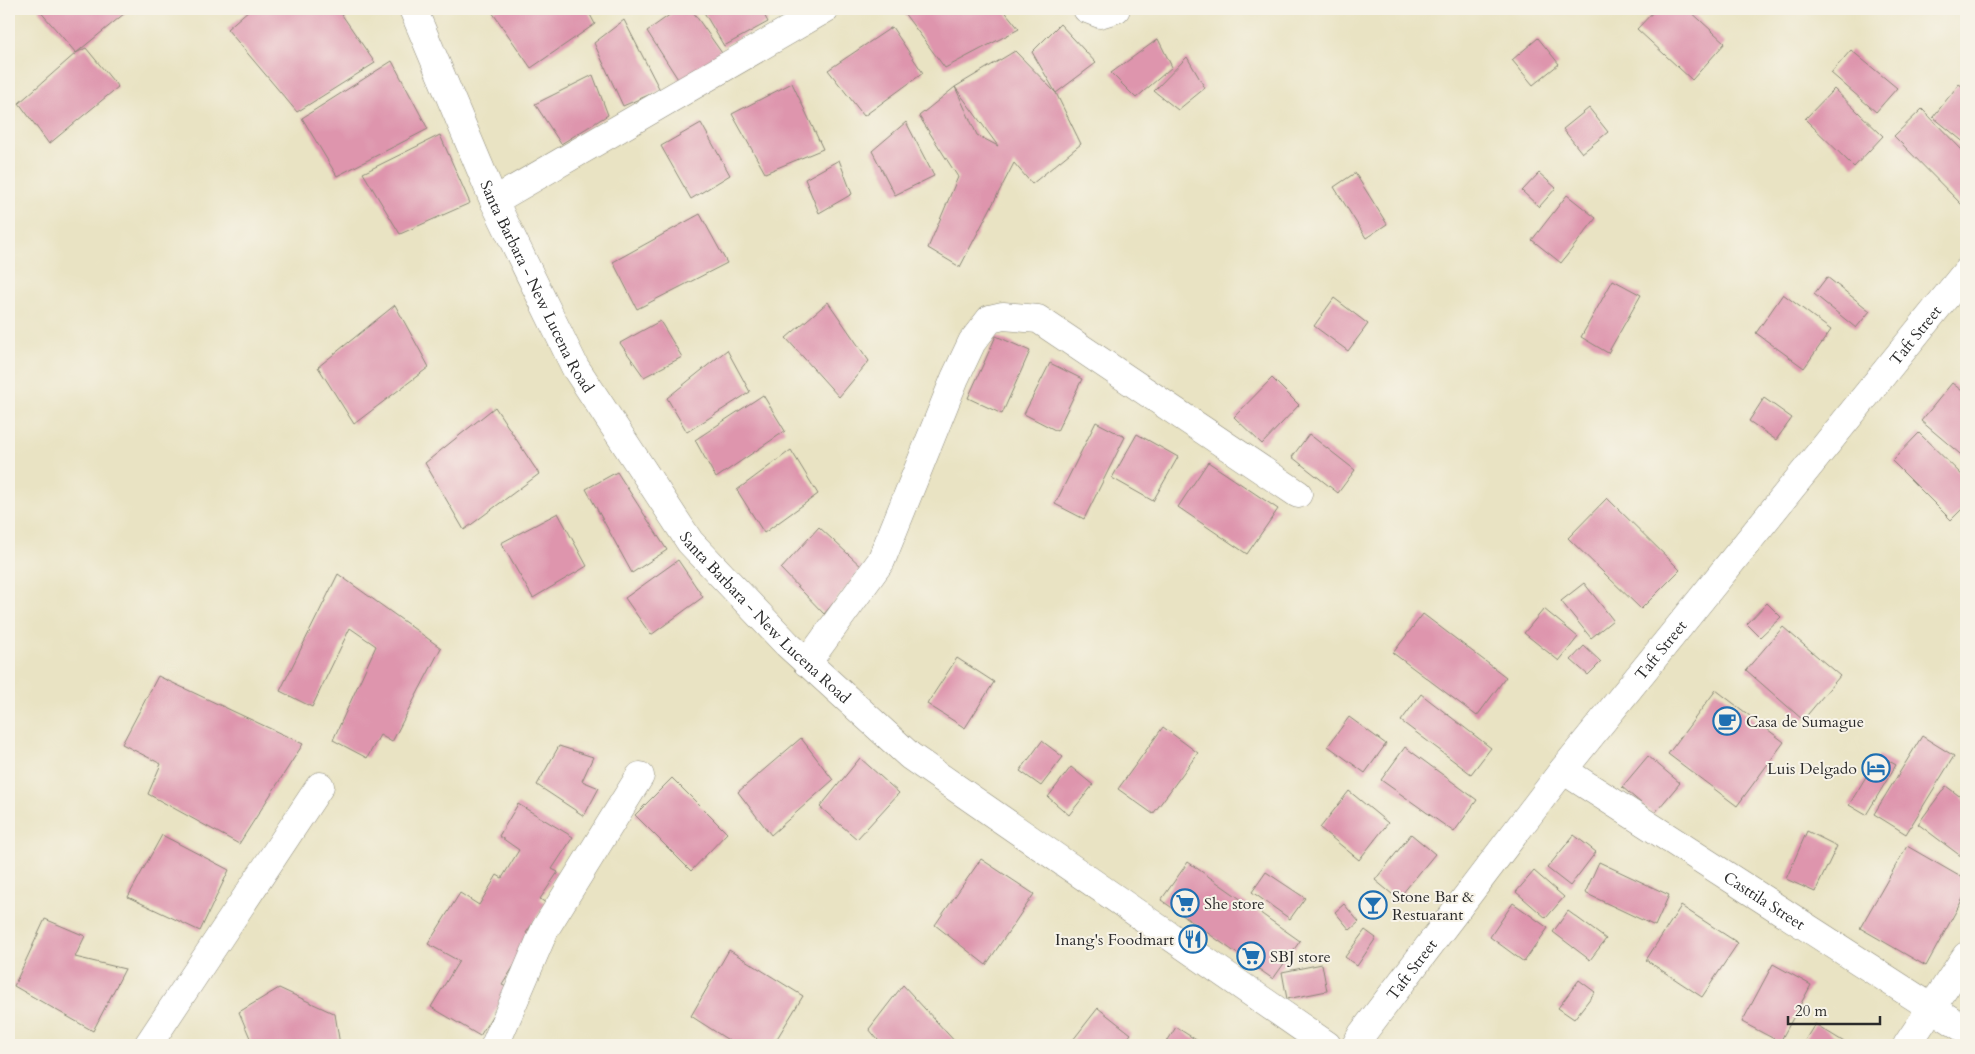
<svg xmlns="http://www.w3.org/2000/svg" width="1975" height="1054" viewBox="0 0 1975 1054" font-family="Cardo,serif">
<style>
.building{fill:#de95ad}
.lines{fill:none;stroke-linecap:round;stroke-linejoin:round}
.minor-casing{stroke:#8a8777;stroke-width:29}
.major-casing{stroke:#8a8777;stroke-width:29}
.minor{stroke:#fff;stroke-width:28}
.major{stroke:#fff;stroke-width:28}
.labels{text-anchor:middle;stroke-width:4;stroke-linejoin:round;paint-order:stroke}
.street-label{font-size:16px;fill:#2b2b2b;stroke:#f7f3e8}
.poi-label{font-size:16px;fill:#2b2b2b;stroke:#f7f3e8;text-anchor:start}
</style>
<rect width="100%" height="100%" fill="#f7f3e8"/>
<filter id="ink" filterUnits="userSpaceOnUse"><feTurbulence type="fractalNoise" baseFrequency=".02" numOctaves="2"/><feDisplacementMap in="SourceGraphic" scale="10" xChannelSelector="R" yChannelSelector="G"/><feConvolveMatrix kernelMatrix="1 2 1 2 8 2 1 2 1" color-interpolation-filters="sRGB"/></filter>
<filter id="wash" filterUnits="userSpaceOnUse"><feTurbulence type="fractalNoise" baseFrequency=".0096" numOctaves="4" result="noise"/><feDisplacementMap in="SourceGraphic" scale="20" xChannelSelector="R" yChannelSelector="G"/><feGaussianBlur stdDeviation="1.12" result="paint"/><feColorMatrix in="noise" values="0 0 0 0 0 0 0 0 0 0 0 0 0 0 0 0 0 1.4 0 .05"/><feComposite in="paint" operator="in"/></filter>
<g filter="url(#wash)">
<rect width="100%" height="100%" fill="#e9e3c3"/>
<g id="blocks">
<g class="building">
<polygon points="38,9 130,9 76,53"/>
<polygon points="250,9 338,9 375,63 297,112 227,29"/>
<polygon points="496,9 587,9 595,24 531,68 492,12"/>
<polygon points="678,9 691,9 724,56 683,87 647,31"/>
<polygon points="702,9 761,9 768,22 724,46"/>
<polygon points="901,9 1003,9 1019,29 945,68"/>
<polygon points="1656,9 1688,9 1725,43 1692,80 1637,29"/>
<polygon points="624,20 660,90 623,106 594,43"/>
<polygon points="1060,24 1096,63 1056,93 1081,144 1032,184 1014,163 960,267 928,248 958,177 919,116 955,87 977,135 998,146 955,87 1015,51 1056,93 1032,52"/>
<polygon points="892,27 923,73 864,116 828,70"/>
<polygon points="1538,38 1559,64 1533,85 1512,60"/>
<polygon points="1158,39 1172,67 1136,98 1111,73"/>
<polygon points="86,48 118,87 49,144 19,103 76,53"/>
<polygon points="1851,50 1897,88 1876,112 1831,73"/>
<polygon points="1187,57 1205,88 1178,110 1154,91"/>
<polygon points="392,61 428,129 337,176 302,118"/>
<polygon points="593,75 608,115 561,144 535,104"/>
<polygon points="792,83 823,149 765,173 732,114"/>
<polygon points="1959,84 1966,89 1966,144 1933,117"/>
<polygon points="1834,89 1883,136 1854,167 1805,119"/>
<polygon points="1589,108 1608,132 1582,153 1563,129"/>
<polygon points="1922,109 1966,154 1966,209 1894,136"/>
<polygon points="906,122 934,176 895,195 872,151"/>
<polygon points="701,123 730,175 691,199 661,146"/>
<polygon points="440,135 470,203 400,234 363,173"/>
<polygon points="839,160 852,194 819,213 805,179"/>
<polygon points="1355,173 1387,224 1366,238 1334,187"/>
<polygon points="1539,173 1556,188 1539,207 1522,191"/>
<polygon points="1567,195 1596,218 1561,263 1532,240"/>
<polygon points="700,214 727,263 637,309 613,262"/>
<polygon points="1827,277 1870,311 1856,328 1814,294"/>
<polygon points="1613,280 1641,295 1608,353 1581,337"/>
<polygon points="1783,294 1831,330 1804,368 1756,333"/>
<polygon points="1334,298 1368,324 1348,351 1314,326"/>
<polygon points="828,302 869,361 839,397 786,338"/>
<polygon points="395,305 429,367 354,424 318,367"/>
<polygon points="660,321 682,357 644,377 620,343"/>
<polygon points="996,336 1030,351 1002,414 968,398"/>
<polygon points="727,350 750,392 687,432 667,398"/>
<polygon points="1050,363 1082,379 1057,431 1024,414"/>
<polygon points="1272,378 1299,405 1262,444 1234,417"/>
<polygon points="1952,383 1966,394 1966,459 1921,421"/>
<polygon points="763,395 785,431 716,478 695,440"/>
<polygon points="1764,398 1792,418 1776,440 1749,421"/>
<polygon points="495,407 539,474 464,530 425,463"/>
<polygon points="1096,422 1125,437 1084,519 1055,504"/>
<polygon points="1919,433 1966,479 1966,505 1951,520 1892,461"/>
<polygon points="1137,434 1178,457 1153,501 1112,478"/>
<polygon points="1309,434 1355,470 1338,493 1292,457"/>
<polygon points="791,450 818,494 764,533 737,490"/>
<polygon points="1208,462 1278,509 1247,554 1178,507"/>
<polygon points="617,472 667,550 632,573 586,489"/>
<polygon points="1607,498 1680,570 1641,609 1568,538"/>
<polygon points="558,513 587,566 533,598 501,543"/>
<polygon points="819,527 863,568 824,614 781,569"/>
<polygon points="678,560 703,597 651,635 625,598"/>
<polygon points="338,574 441,648 392,742 380,735 367,758 333,740 376,646 350,628 312,707 280,691"/>
<polygon points="1584,583 1613,620 1591,638 1561,601"/>
<polygon points="1767,603 1781,617 1760,637 1747,624"/>
<polygon points="1544,609 1578,637 1559,661 1524,633"/>
<polygon points="1423,614 1506,677 1477,716 1393,653"/>
<polygon points="1783,627 1840,676 1803,720 1746,670"/>
<polygon points="1584,646 1601,662 1588,675 1571,660"/>
<polygon points="957,658 994,682 965,728 927,704"/>
<polygon points="158,676 303,744 239,844 148,794 161,764 122,744"/>
<polygon points="1716,690 1784,742 1737,806 1668,754"/>
<polygon points="1421,694 1491,748 1471,774 1401,721"/>
<polygon points="1349,717 1386,744 1365,773 1328,746"/>
<polygon points="1163,727 1198,753 1153,814 1118,789"/>
<polygon points="1922,736 1954,756 1906,834 1874,814"/>
<polygon points="801,738 833,780 771,835 738,792"/>
<polygon points="1042,741 1063,757 1041,786 1020,771"/>
<polygon points="559,746 593,757 582,781 599,788 584,816 537,785"/>
<polygon points="1405,747 1477,800 1454,832 1381,780"/>
<polygon points="1879,755 1896,765 1866,815 1849,805"/>
<polygon points="1648,756 1680,783 1654,814 1622,787"/>
<polygon points="860,758 899,793 857,839 820,807"/>
<polygon points="1071,767 1093,785 1069,815 1048,797"/>
<polygon points="672,778 727,833 691,871 635,815"/>
<polygon points="1946,786 1966,801 1966,860 1918,824"/>
<polygon points="1349,791 1388,823 1359,860 1320,828"/>
<polygon points="518,804 573,837 552,869 558,872 540,899 546,903 526,933 532,937 502,985 509,988 480,1036 431,1007 459,961 428,944 460,893 479,905 497,875 502,878 519,850 499,836"/>
<polygon points="1807,831 1837,846 1815,892 1786,879"/>
<polygon points="1411,834 1435,854 1398,899 1375,880"/>
<polygon points="162,835 229,870 200,931 128,897"/>
<polygon points="1574,835 1596,852 1570,886 1547,868"/>
<polygon points="1907,846 1966,880 1966,893 1926,966 1860,928"/>
<polygon points="981,859 1034,894 986,965 935,925"/>
<polygon points="1188,862 1300,941 1273,979 1161,900"/>
<polygon points="1599,862 1669,895 1655,926 1585,893"/>
<polygon points="1534,871 1564,897 1546,918 1516,892"/>
<polygon points="1266,872 1305,898 1290,919 1252,892"/>
<polygon points="1513,903 1548,928 1524,962 1490,937"/>
<polygon points="1344,904 1359,922 1350,930 1335,912"/>
<polygon points="1681,906 1738,943 1702,997 1646,960"/>
<polygon points="1568,911 1606,939 1590,960 1553,932"/>
<polygon points="45,919 85,936 75,957 125,969 93,1031 14,986"/>
<polygon points="1365,930 1376,938 1357,966 1345,957"/>
<polygon points="729,950 803,996 773,1045 736,1045 691,1016"/>
<polygon points="1322,964 1327,991 1287,999 1282,972"/>
<polygon points="1773,964 1811,985 1780,1042 1742,1022"/>
<polygon points="1579,980 1595,992 1574,1019 1558,1008"/>
<polygon points="903,985 958,1045 882,1045 869,1029"/>
<polygon points="279,988 335,1014 340,1045 253,1045 239,1012"/>
<polygon points="1098,1008 1131,1034 1122,1045 1069,1045"/>
<polygon points="1815,1024 1849,1045 1802,1045"/>
<polygon points="1176,1027 1204,1045 1165,1045"/>
</g>
</g>
</g>
<g filter="url(#ink)">
<use href="#blocks" fill-opacity="0" stroke="#8a8777" stroke-width="1"/>
<g class="lines">
<g class="minor-casing">
<g id="minor">
<polyline points="1087,9 1100,14 1116,9"/>
<polyline points="494,201 825,9"/>
<polyline points="807,663 881,561 955,378 972,342 990,319 1003,316 1038,319 1298,494"/>
<path id="s1" d="M1563,770L1966,1030"/>
<polyline points="148,1045 320,786"/>
<polyline points="495,1045 545,929 640,776"/>
<polyline points="1907,1045 1966,956"/>
</g>
</g>
<g class="major-casing">
<g id="major">
<path id="s2" d="M413,9L494,201L575,367L690,542L787,644L910,756L1327,1045"/>
<path id="s3" d="M1356,1045L1362,1034L1563,770L1966,272"/>
</g>
</g>
<use href="#minor" class="minor"/>
<use href="#major" class="major"/>
</g>
</g>
<defs>
<g id="cafe-ring" transform="scale(1.4375)"><circle r="9.5" fill="#f7f3e8" stroke="#1f6fb2" stroke-width="1.5"/><path d="M-5.5-4.5H6V0H3Q3 3.5 0 3.5H-2.5Q-5.5 3.5-5.5 0ZM3-3.2v2h1.7v-2ZM-6 4.5H4V6H-6Z" fill="#1f6fb2"/></g>
<g id="hotel-ring" transform="scale(1.4375)"><circle r="9.5" fill="#f7f3e8" stroke="#1f6fb2" stroke-width="1.5"/><path d="M-6-4.5h1.5V1H6V5H4.5V3h-9V5H-6ZM-4 0a1.8 1.8 0 1 1 3.6 0ZM.5 0V-2.5h3Q6-2.5 6 0Z" fill="#1f6fb2"/></g>
<g id="supermarket-ring" transform="scale(1.4375)"><circle r="9.5" fill="#f7f3e8" stroke="#1f6fb2" stroke-width="1.5"/><path d="M-6-5.5h2.5l.6 2H6L4.5 2H-2.5L-4.4-4H-6ZM-1.5 3.2a1.3 1.3 0 1 0 .1 0ZM3 3.2a1.3 1.3 0 1 0 .1 0Z" fill="#1f6fb2"/></g>
<g id="bar-ring" transform="scale(1.4375)"><circle r="9.5" fill="#f7f3e8" stroke="#1f6fb2" stroke-width="1.5"/><path d="M-6-5H6L.8 .8V4.5H3.5V6h-7V4.5H-.8V.8Z" fill="#1f6fb2"/></g>
<g id="restaurant-ring" transform="scale(1.4375)"><circle r="9.5" fill="#f7f3e8" stroke="#1f6fb2" stroke-width="1.5"/><path d="M-5-6h1v4h1v-4h1v4h1v-4h1v5L-1.5 .5V6h-2V.5L-5-1ZM5-6V6H3V1.5H1.5Q1.5-4 5-6Z" fill="#1f6fb2"/></g>
</defs>
<g fill-rule="evenodd">
<use href="#cafe-ring" x="1727" y="721"/>
<use href="#hotel-ring" x="1876" y="768"/>
<use href="#supermarket-ring" x="1185" y="903"/>
<use href="#bar-ring" x="1373" y="905"/>
<use href="#restaurant-ring" x="1193" y="939"/>
<use href="#supermarket-ring" x="1251" y="956"/>
</g>
<g class="labels">
<g class="street-label">
<text dy="6" stroke="none"><textPath href="#s2" startOffset="304">Santa Barbara - New Lucena Road</textPath></text>
<text dy="6" stroke="none"><textPath href="#s3" startOffset="904">Taft Street</textPath></text>
<text dy="6" stroke="none"><textPath href="#s2" startOffset="709">Santa Barbara - New Lucena Road</textPath></text>
<text dy="6" stroke="none"><textPath href="#s3" startOffset="499">Taft Street</textPath></text>
<text dy="6" stroke="none"><textPath href="#s1" startOffset="240">Casttila Street</textPath></text>
<text dy="6" stroke="none"><textPath href="#s3" startOffset="94">Taft Street</textPath></text>
</g>
<g class="poi-label">
<text x="1746" y="727">Casa de Sumague</text>
<text x="1857" y="774" text-anchor="end">Luis Delgado</text>
<text x="1392" y="902">Stone Bar &amp;<tspan x="1392" dy="18">Restuarant</tspan></text>
<text x="1204" y="909">She store</text>
<text x="1174" y="945" text-anchor="end">Inang's Foodmart</text>
<text x="1270" y="962">SBJ store</text>
</g>
</g>
<rect width="1975" height="1054" fill="none" stroke="#f7f3e8" stroke-width="30"/>
<path d="M1788 1016v8h92v-8" fill="none" stroke="#2b2b2b" stroke-width="2.5"/>
<text x="1795" y="1016" font-size="15" fill="#2b2b2b" stroke="#f7f3e8" stroke-width="4" paint-order="stroke">20 m</text>
</svg>
